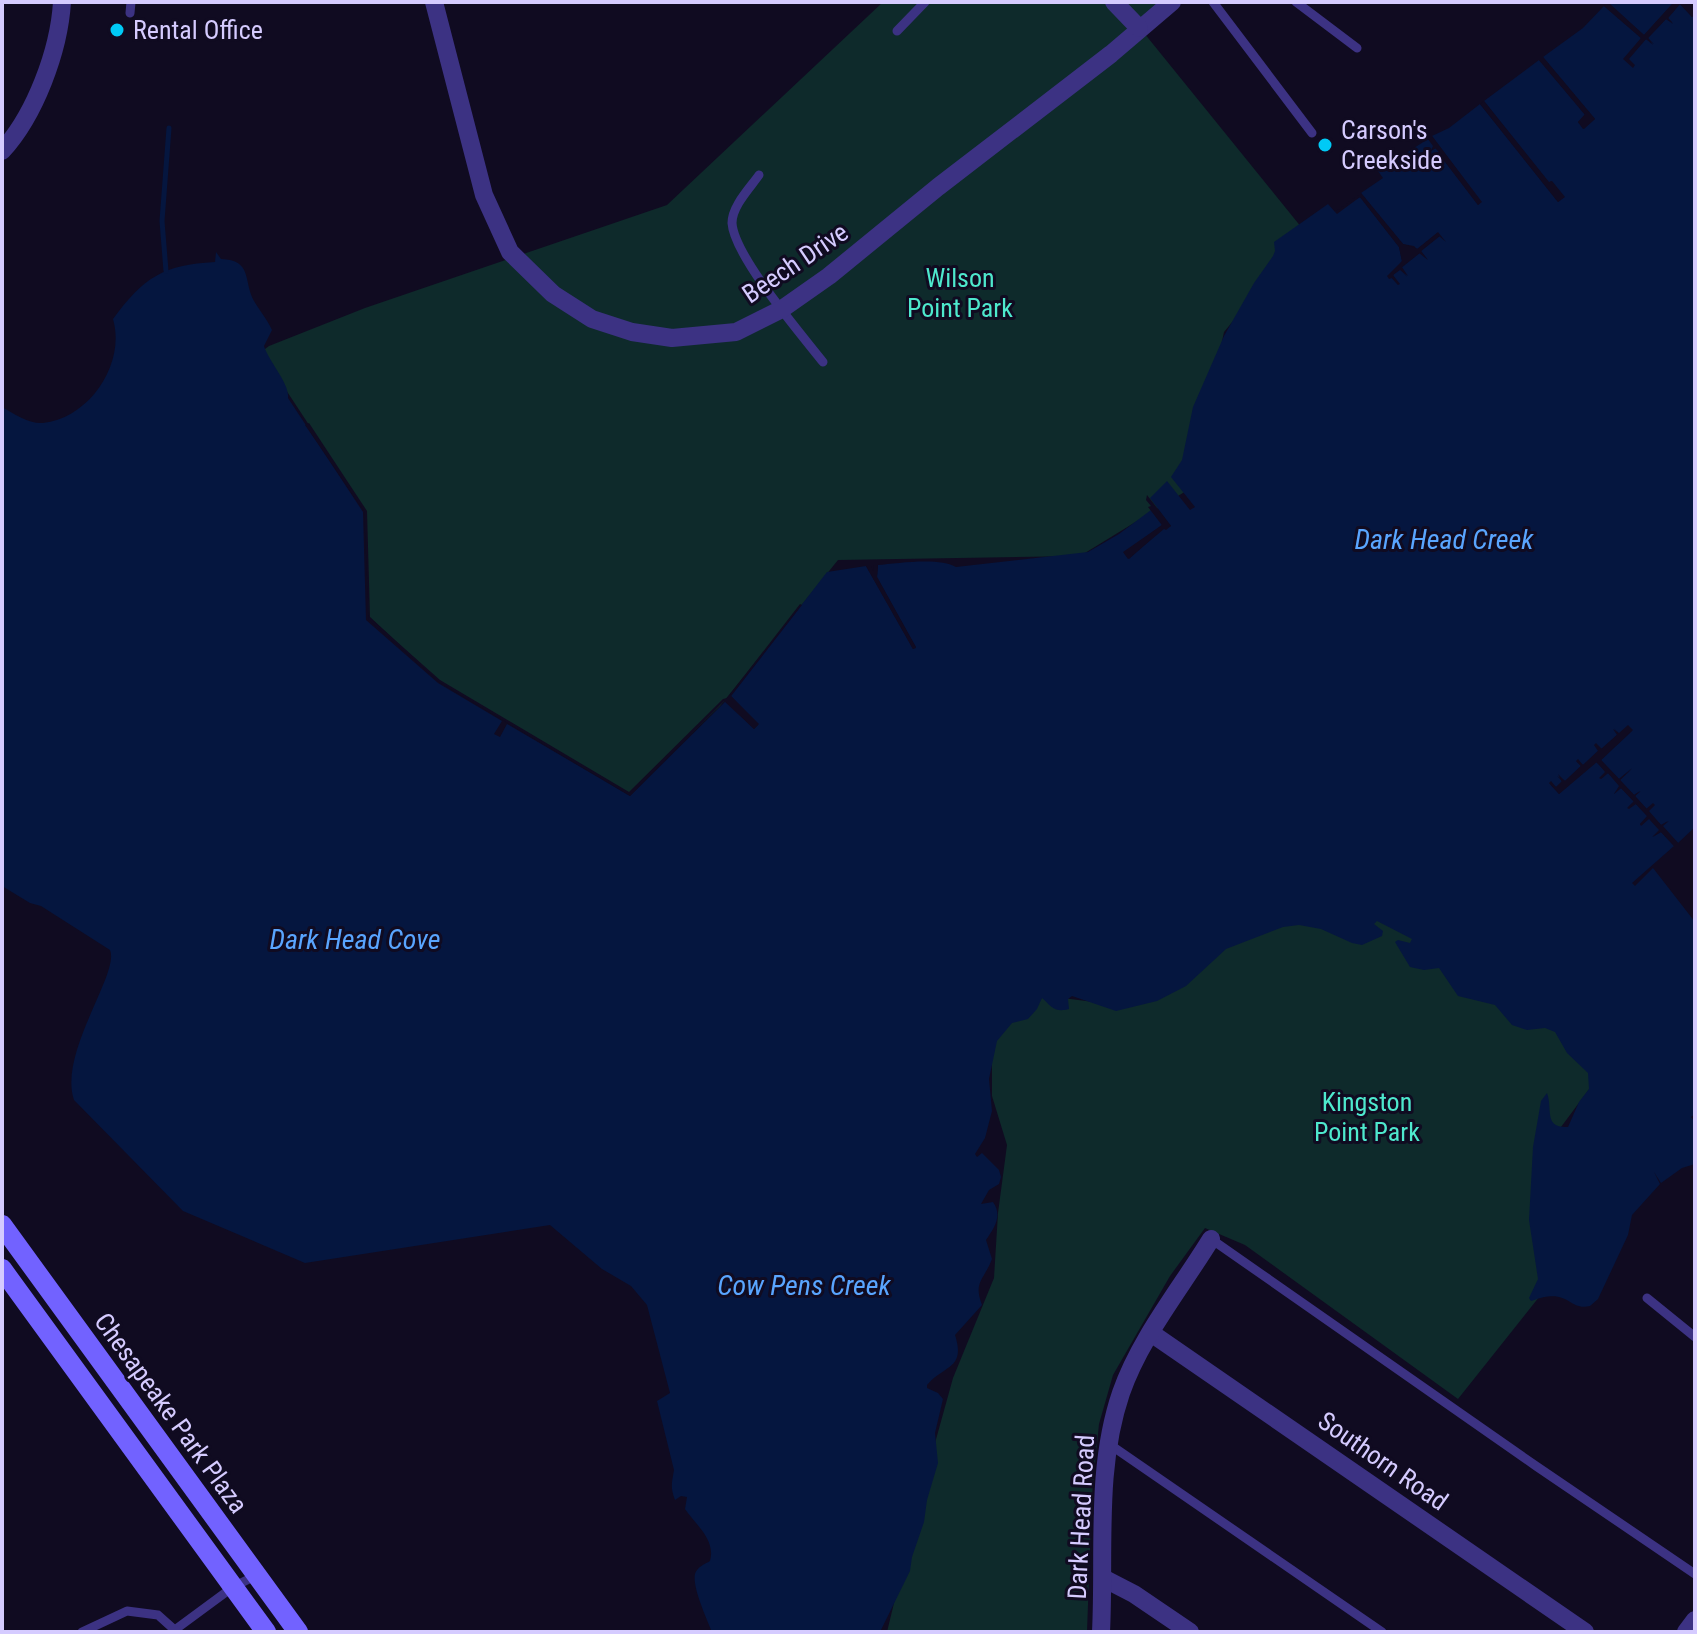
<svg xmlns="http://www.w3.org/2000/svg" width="1697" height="1634" viewBox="0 0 1697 1634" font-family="'Roboto Condensed',sans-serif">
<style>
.green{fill:#0e2a2b}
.water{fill:#05163f}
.pier{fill:#100b21}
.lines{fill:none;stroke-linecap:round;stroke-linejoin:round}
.stream{stroke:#05163f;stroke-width:5}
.lane{stroke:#3c3283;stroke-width:9}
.street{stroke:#3c3283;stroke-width:18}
.secondary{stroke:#7262ff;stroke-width:20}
.poi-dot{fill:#00caf6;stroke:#100b21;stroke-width:3}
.labels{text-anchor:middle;stroke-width:6;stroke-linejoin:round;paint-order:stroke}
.poi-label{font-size:26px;fill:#d5cbff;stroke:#100b21;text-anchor:start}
.street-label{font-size:26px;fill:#d5cbff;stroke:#100b21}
.park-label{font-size:26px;fill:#4ee8cd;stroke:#100b21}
.water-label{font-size:28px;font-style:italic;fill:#59a5ff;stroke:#100b21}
</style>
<rect width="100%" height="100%" fill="#100b21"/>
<g class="green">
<polygon points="883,2 1173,2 1140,28 1306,233 1224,332 1191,488 1080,556 838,560 720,706 629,794 440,682 369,616 365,510 261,352 269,346 365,308 667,205"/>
<polygon points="1309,913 1381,919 1575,1038 1593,1084 1561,1127 1540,1167 1555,1277 1458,1399 1245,1245 1205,1228 1170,1276 1113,1375 1099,1424 1092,1495 1087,1632 887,1632 917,1508 953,1378 994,1278 998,1213 1007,1145 992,1096 992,1050 1002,1025 1020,1007 1047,996 1125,1006 1221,948"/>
</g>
<g class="water">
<polygon points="1608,2 1674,2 1644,35"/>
<path d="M1680,4L1692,17L1695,14V827L1678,843L1662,826L1668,821L1661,825L1648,811L1654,805L1647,809L1635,796L1640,791L1634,795L1620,780L1632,768L1619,779L1601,760L1632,731L1619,734L1614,728L1618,734L1601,749L1594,745L1599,750L1583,765L1576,761L1581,766L1565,781L1557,776L1562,781L1556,787L1549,783L1559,794L1596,762L1606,772L1601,779L1608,773L1620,786L1614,794L1621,788L1634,802L1628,807L1635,803L1648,817L1640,824L1642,825L1649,818L1660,830L1653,837L1661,832L1674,846L1632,883L1635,886L1653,868L1695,922V1114L1691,1117L1695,1122V1164L1682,1168L1661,1183L1654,1172L1660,1184L1632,1215L1628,1235L1598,1299L1590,1306C1567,1311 1570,1286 1531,1301L1529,1298L1538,1279L1529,1220L1533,1147L1541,1101L1547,1093C1553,1109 1543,1128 1568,1127L1579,1102L1589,1089L1588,1073L1567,1053L1555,1032L1545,1028L1527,1030L1512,1025L1495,1005L1458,996L1439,968L1424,970L1410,967L1395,942L1398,940L1410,943L1412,939L1377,921L1374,924L1383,931L1382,936L1362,945L1352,943L1321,929L1299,925L1283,927L1226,949L1186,986L1157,1001L1116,1011L1072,996L1068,999L1069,1009C1054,1013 1051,1006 1042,998L1037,1009L1028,1019L1012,1023L997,1041L989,1079L992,1111L985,1138L975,1154L977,1157L982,1153L999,1170L1001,1177L999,1184L989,1190L981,1204L993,1202C1003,1216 994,1228 986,1240L992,1259C984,1280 973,1282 982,1305L955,1335C966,1369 944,1365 927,1385V1388L938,1393L943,1399L935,1433L938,1463L927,1500L924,1522L912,1557L910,1571L880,1632H712C707,1619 692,1587 695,1574C697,1567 705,1564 710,1561C716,1540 696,1525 685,1509L687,1497L681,1496L675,1500C670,1487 672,1482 674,1470L657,1401L670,1393L647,1305L631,1286L602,1269L550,1225L305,1263L183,1211L74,1100C58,1053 120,973 110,950L41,906L30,903L2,886V407C14,414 29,424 43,423C90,418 126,363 113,319C144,277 163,265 215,262L216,252L221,259C253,260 243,281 254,301C260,311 267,319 272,330L264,346C269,362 290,384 288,398L363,512L366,620L438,683L502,721L494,734L500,737L507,724L630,796L726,701L754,729L758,725L731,696L827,572L866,566L913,649L916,647L877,577L878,565C897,563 941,557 956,567L1088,552L1119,534L1151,510L1162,525L1124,553L1129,559L1164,528L1171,526L1150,498L1167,481L1190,510L1195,507L1171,477L1182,460L1193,407L1224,336L1254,283L1273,256L1275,251L1274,242L1328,204L1335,212L1360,197L1399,247L1402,261L1391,277L1398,285L1393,275L1400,269L1407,277L1401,268L1420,253L1427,259L1421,251L1440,236L1437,233L1417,249L1414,246L1403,244L1361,193L1383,178L1378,171L1428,139L1434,146L1431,151L1435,148L1439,152L1435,155L1439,154L1478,205L1481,202L1432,136L1449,128L1480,104L1558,202L1564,197L1551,181L1549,183L1484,101L1539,60L1585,115L1578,122L1583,129L1595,119L1543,57L1583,28L1604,6L1641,38L1628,59L1646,39L1653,45L1648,38L1666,19L1673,24L1668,18Z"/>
</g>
<g class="pier">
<polygon points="1606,2 1644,35 1674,2 1691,5 1695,9 1695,14 1692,17 1680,4 1668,18 1673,23 1666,19 1648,38 1654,44 1646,39 1629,59 1635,65 1633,68 1623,59 1641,38 1604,6"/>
<polygon points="1543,57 1595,119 1584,129 1578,122 1585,114 1539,60"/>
<polygon points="1484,101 1549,182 1552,181 1565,197 1558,202 1480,104"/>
<polygon points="1432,136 1482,202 1478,205 1440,155 1434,156 1439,152 1436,148 1431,151 1433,146 1428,139"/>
<polygon points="1361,193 1403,244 1418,249 1438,232 1446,242 1439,236 1421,251 1428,260 1419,253 1402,267 1408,276 1400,270 1393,275 1400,284 1398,285 1392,278 1389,279 1387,276 1402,261 1399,247 1360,197 1337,214 1335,212"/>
<polygon points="309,423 367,511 370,618 440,680 629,792 723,699 727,698 800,604 802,605 731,696 759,724 754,729 724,701 630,796 439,682 369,620 364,511 305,425"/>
<polygon points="1147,495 1171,526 1166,530 1164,529 1128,559 1123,552 1162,525 1148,507 1151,506 1146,500"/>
<polygon points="874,565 878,565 877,577 916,648 913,649 866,566 871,566 873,571"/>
<polygon points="1628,725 1633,730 1601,760 1619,779 1632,769 1620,780 1634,795 1641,791 1635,796 1646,809 1653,803 1655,805 1649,811 1661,825 1669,821 1663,826 1678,843 1674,846 1661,832 1652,837 1659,830 1649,819 1641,826 1640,824 1647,816 1636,804 1629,809 1627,808 1634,801 1621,788 1614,794 1619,786 1608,773 1601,779 1599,778 1605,772 1597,762 1559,794 1549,783 1551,781 1556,787 1562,782 1558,774 1565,781 1581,766 1576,761 1578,759 1583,765 1598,751 1594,745 1596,743 1602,749 1617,735 1613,729 1619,733"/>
</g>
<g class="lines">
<polyline class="stream" points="166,271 162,221 169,128"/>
<g class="lane">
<polyline points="1213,2 1312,133"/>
<polyline points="1296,2 1357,48"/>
<polyline points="130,13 131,2"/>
<polyline points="897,31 925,2"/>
<path d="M759,175C750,188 732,206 732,223C734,256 801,334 823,362"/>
<polyline points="1211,1239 1536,1466 1695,1574"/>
<polyline points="1647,1298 1695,1337"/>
<polyline points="1109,1444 1382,1632"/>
<polyline points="176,1629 233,1587 257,1575"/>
<polyline points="82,1632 127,1611 158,1615 177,1632"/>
</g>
<g class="street">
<polyline points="434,2 484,195 510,252 553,294 592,319 632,332 672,338 736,332 782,309 829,276 938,187 1111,54 1172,2"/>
<polyline points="1114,2 1139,28"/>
<path d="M2,151C35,115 59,51 62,2"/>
<polyline points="1151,1333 1585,1632"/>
<polyline points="1103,1578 1134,1594 1190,1632"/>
<path d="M1101,1632C1105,1553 1095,1469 1121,1393C1140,1338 1181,1288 1211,1239"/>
<polyline points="1686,1632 1695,1620"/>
</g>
<g class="secondary">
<polyline points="2,1225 298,1632"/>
<polyline points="2,1269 266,1632"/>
</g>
</g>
<g class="poi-dot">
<circle cx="117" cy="30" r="8"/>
<circle cx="1325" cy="145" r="8"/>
</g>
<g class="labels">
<g class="poi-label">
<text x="133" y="39">Rental Office</text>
<text x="1341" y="139">Carson's<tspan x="1341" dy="30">Creekside</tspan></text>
</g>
<g class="street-label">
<text transform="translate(795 263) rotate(-34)" y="9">Beech Drive</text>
<text transform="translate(171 1413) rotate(54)" y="9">Chesapeake Park Plaza</text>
<text transform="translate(1383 1461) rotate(35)" y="9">Southorn Road</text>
<text transform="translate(1081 1517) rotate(-87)" y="9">Dark Head Road</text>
</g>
<g class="park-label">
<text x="960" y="287">Wilson<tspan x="960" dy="30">Point Park</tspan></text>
<text x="1367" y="1111">Kingston<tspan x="1367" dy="30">Point Park</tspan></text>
</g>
<g class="water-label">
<text x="1444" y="549">Dark Head Creek</text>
<text x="355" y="949">Dark Head Cove</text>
<text x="804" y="1295">Cow Pens Creek</text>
</g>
</g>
<rect width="1697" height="1634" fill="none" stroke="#d5cbff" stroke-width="8"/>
</svg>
